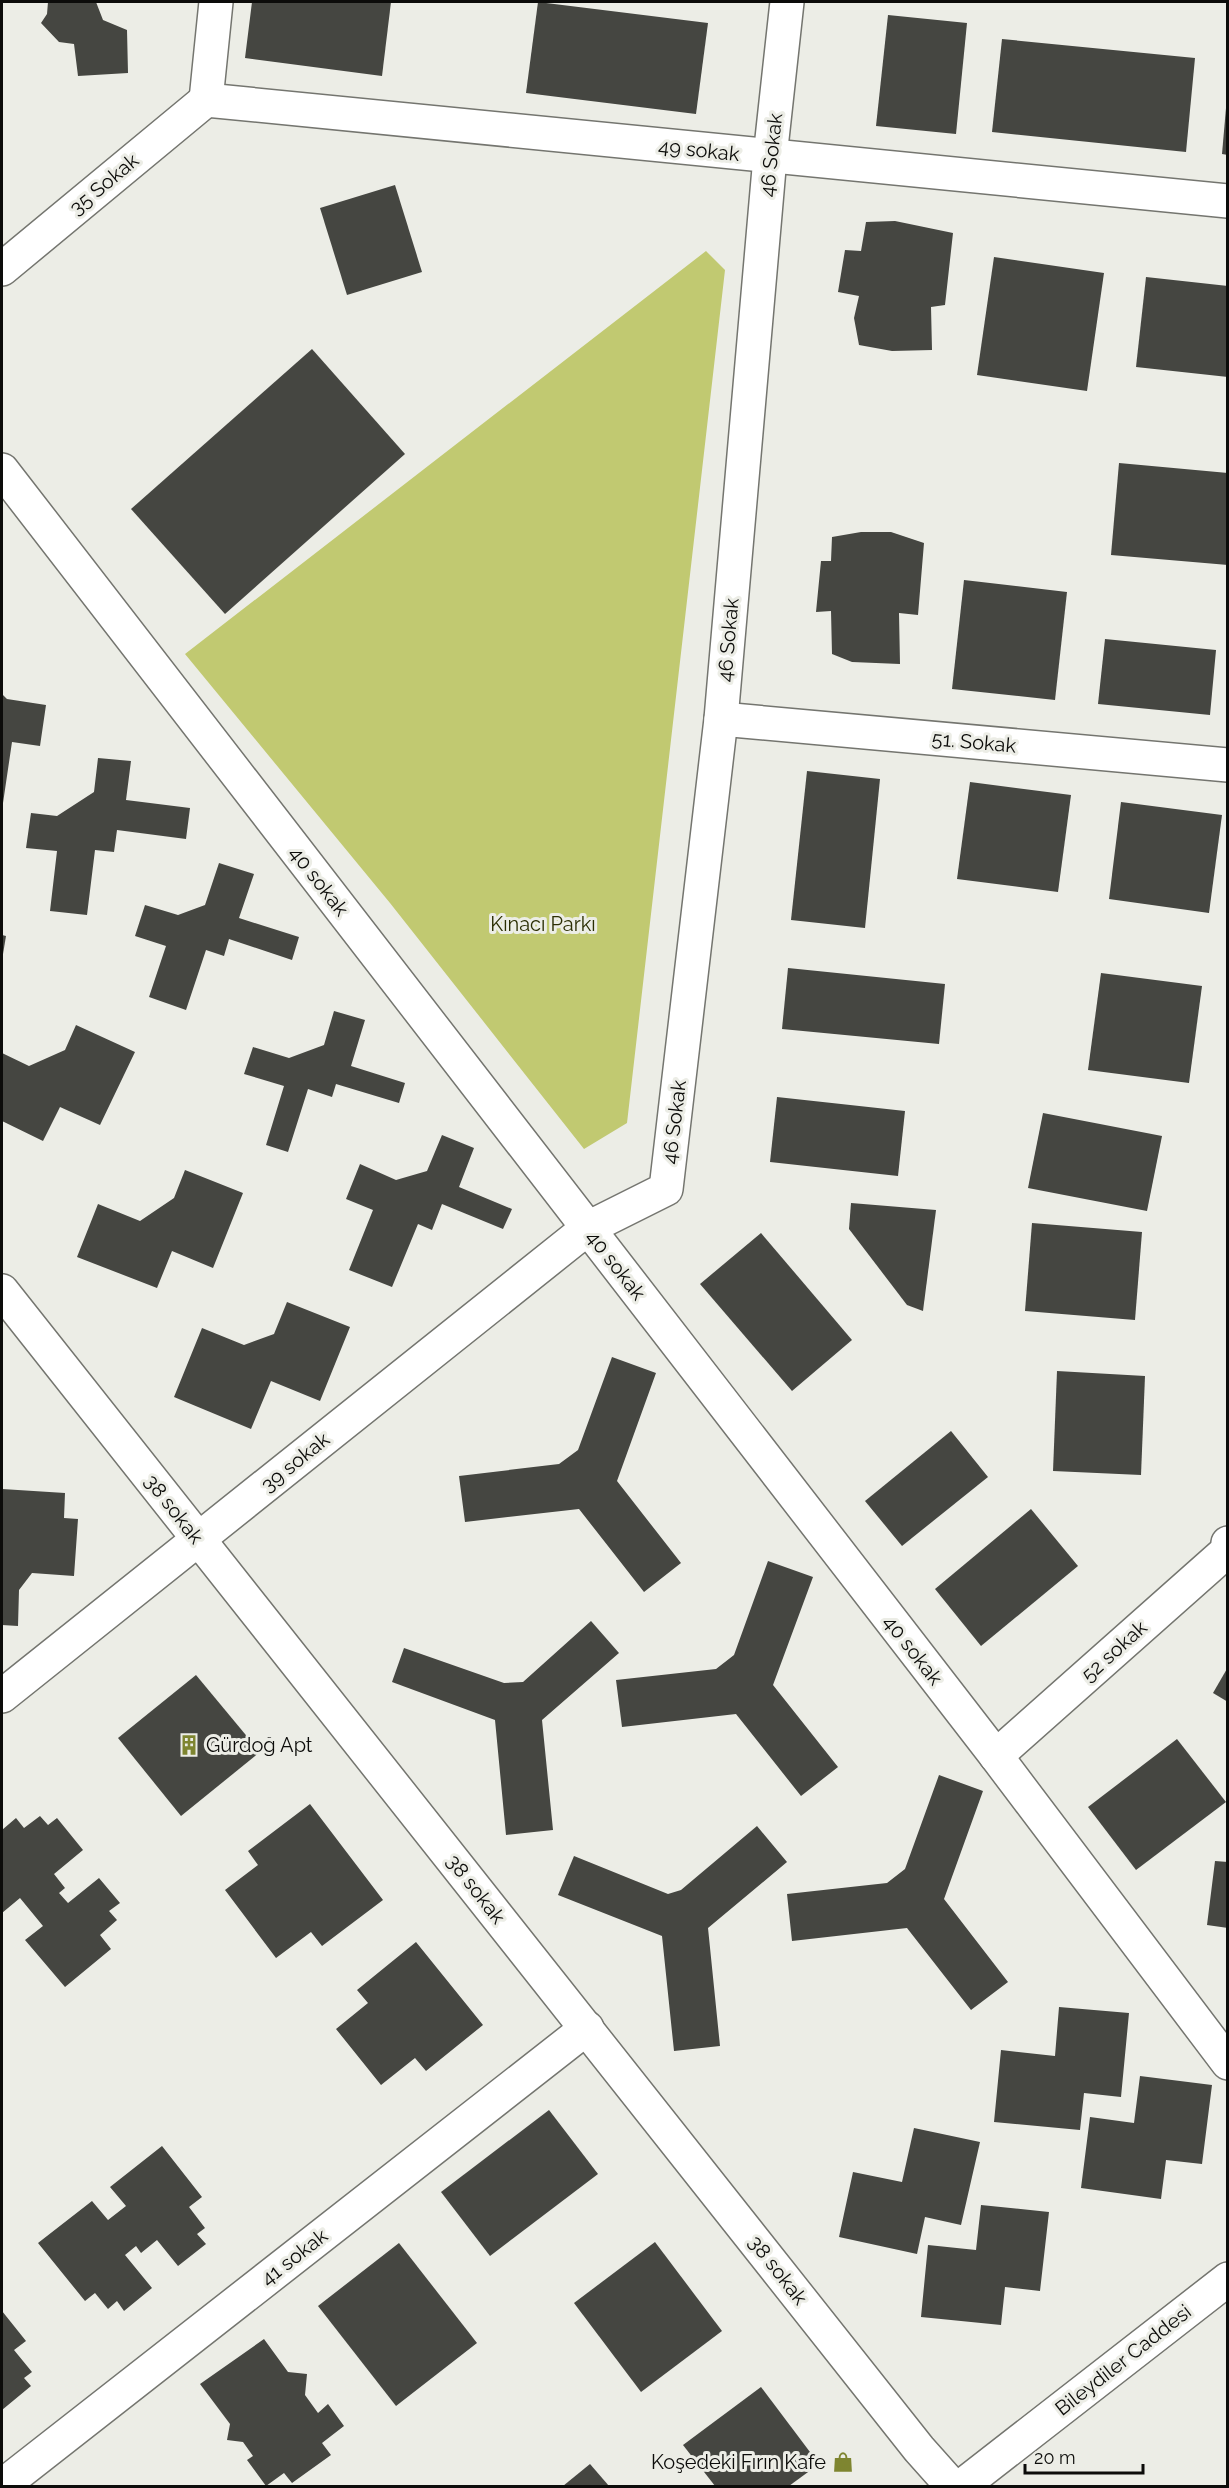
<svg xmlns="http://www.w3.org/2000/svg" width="1229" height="2488" viewBox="0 0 1229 2488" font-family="Raleway,sans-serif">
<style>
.green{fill:#c1c971}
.building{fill:#454641}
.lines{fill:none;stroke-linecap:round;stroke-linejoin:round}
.minor-casing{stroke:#74756f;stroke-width:36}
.tertiary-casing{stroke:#74756f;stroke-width:36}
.minor{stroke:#fff;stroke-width:33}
.tertiary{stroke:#fff;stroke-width:33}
.labels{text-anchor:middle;stroke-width:6;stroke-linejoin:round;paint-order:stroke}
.street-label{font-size:20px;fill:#0c0c0a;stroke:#ecede6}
.park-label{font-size:20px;fill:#2b2e03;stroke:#ecede6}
.poi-label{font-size:20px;fill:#0c0c0a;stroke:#ecede6;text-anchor:start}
</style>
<rect width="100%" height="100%" fill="#ecede6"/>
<polygon class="green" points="706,251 725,270 627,1123 584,1149 390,903 185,654"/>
<g class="building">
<polygon points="48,2 96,2 103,20 127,30 128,73 78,76 74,44 59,42 41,23 47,14"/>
<polygon points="252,2 391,2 382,76 245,58"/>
<polygon points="538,2 708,23 696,114 526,93"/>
<polygon points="888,15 967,23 956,134 876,126"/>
<polygon points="1002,39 1195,58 1186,152 992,132"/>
<polygon points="1226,108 1228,108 1228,155 1222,154"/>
<polygon points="395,185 422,272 347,295 320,208"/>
<polygon points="895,221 953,233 945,305 931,307 932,350 892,351 859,345 854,318 859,296 838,292 845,250 861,251 866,222"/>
<polygon points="994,257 1104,273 1087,391 977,375"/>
<polygon points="1146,277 1228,286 1228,377 1136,367"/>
<polygon points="312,349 405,454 225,614 131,509"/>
<polygon points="1119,463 1228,473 1228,565 1111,555"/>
<polygon points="861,532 891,532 924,543 918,615 899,613 900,664 852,662 832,654 831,611 816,612 821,561 831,561 832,537"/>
<polygon points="964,580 1067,592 1055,700 952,689"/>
<polygon points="1105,639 1216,650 1210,715 1098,704"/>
<polygon points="2,694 7,699 46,705 40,746 12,742 3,803"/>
<polygon points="98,758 131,761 126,800 190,808 186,839 117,830 114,852 95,850 87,915 50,911 57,851 26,848 31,813 57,816 94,792"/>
<polygon points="807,771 880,779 865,928 791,920"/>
<polygon points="970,782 1071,795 1058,892 957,879"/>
<polygon points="1121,802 1222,815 1209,913 1109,899"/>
<polygon points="219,863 254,874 239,918 299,937 292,960 229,939 224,956 206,950 186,1010 149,997 166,946 135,936 145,905 178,915 205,905"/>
<polygon points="2,935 6,936 3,954 2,954"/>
<polygon points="788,968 945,984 939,1044 782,1029"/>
<polygon points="1101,973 1202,986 1189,1083 1088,1070"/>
<polygon points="334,1011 365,1020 351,1066 405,1083 399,1103 336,1084 332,1097 308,1089 288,1152 266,1145 284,1086 244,1074 253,1047 289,1058 324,1045"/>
<polygon points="76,1025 135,1052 100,1125 60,1107 43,1141 2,1121 2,1053 29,1066 65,1050"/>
<polygon points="777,1097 905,1111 898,1176 770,1162"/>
<polygon points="1043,1113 1162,1136 1147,1211 1028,1188"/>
<polygon points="442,1135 474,1148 459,1187 512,1209 503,1229 442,1204 432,1230 418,1224 392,1287 349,1270 373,1210 346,1199 360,1164 396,1180 427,1171"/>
<polygon points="185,1170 243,1193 213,1268 172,1251 157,1288 77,1257 98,1204 140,1221 174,1198"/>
<polygon points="851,1203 936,1210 923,1311 907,1305 849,1229"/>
<polygon points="1032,1223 1142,1232 1135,1320 1025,1311"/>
<polygon points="761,1233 852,1340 792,1391 700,1284"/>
<polygon points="287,1302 350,1327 320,1401 271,1381 251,1429 174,1397 202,1328 244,1345 274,1334"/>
<polygon points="612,1357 656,1373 617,1481 681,1563 644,1592 579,1509 465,1522 459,1476 559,1464 578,1450"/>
<polygon points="1057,1371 1145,1376 1141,1475 1053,1471"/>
<polygon points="951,1431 988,1477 902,1546 865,1501"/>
<polygon points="2,1489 65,1493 64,1518 78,1519 74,1576 32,1573 19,1590 18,1626 2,1625"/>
<polygon points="1031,1509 1078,1566 981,1646 935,1589"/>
<polygon points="768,1561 813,1577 773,1685 838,1767 801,1796 736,1714 622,1727 616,1680 716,1669 734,1655"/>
<polygon points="591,1621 619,1653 542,1720 553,1830 506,1835 495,1720 392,1682 404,1648 504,1683 523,1682"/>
<polygon points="1228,1667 1228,1702 1213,1693"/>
<polygon points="196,1675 260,1752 181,1816 118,1738"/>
<polygon points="1177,1739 1226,1802 1136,1870 1088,1807"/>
<polygon points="939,1775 983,1791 944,1899 1008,1982 971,2010 907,1928 792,1941 787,1894 887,1883 905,1869"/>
<polygon points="310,1804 383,1900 322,1946 311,1932 276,1958 225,1890 258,1865 248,1851"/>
<polygon points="40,1816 48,1825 57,1818 83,1850 54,1874 65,1888 59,1893 68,1903 99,1878 120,1903 109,1911 117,1920 100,1935 111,1949 65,1987 25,1940 43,1926 20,1898 2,1913 2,1830 16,1818 24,1828"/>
<polygon points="757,1826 787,1862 708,1928 720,2046 674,2051 662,1936 558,1895 574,1856 668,1894 681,1890"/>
<polygon points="1215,1861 1228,1862 1228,1928 1207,1925"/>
<polygon points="416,1942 483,2025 426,2071 415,2058 381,2085 336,2029 368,2003 357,1990"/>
<polygon points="1059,2007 1129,2013 1121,2097 1084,2093 1080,2130 994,2122 1001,2050 1055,2056"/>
<polygon points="1140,2076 1212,2085 1202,2164 1166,2160 1161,2199 1081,2188 1090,2117 1134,2123"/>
<polygon points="549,2110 598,2174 490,2256 441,2192"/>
<polygon points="914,2128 980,2142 961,2225 925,2217 917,2254 839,2237 853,2172 902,2182"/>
<polygon points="162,2146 202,2197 189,2207 205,2228 197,2234 206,2244 178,2266 157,2240 141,2253 136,2246 125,2255 152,2288 124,2311 117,2301 108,2309 95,2293 85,2301 38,2243 92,2201 108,2220 126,2206 110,2187"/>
<polygon points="981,2205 1049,2212 1040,2291 1005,2287 1001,2325 921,2317 928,2245 976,2250"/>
<polygon points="655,2242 722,2331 641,2392 574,2303"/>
<polygon points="399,2243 477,2343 396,2406 318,2306"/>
<polygon points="2,2311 26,2341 14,2350 32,2372 24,2378 31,2386 2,2410"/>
<polygon points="264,2339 288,2372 307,2374 305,2395 318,2413 328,2404 344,2426 322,2443 331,2455 292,2483 284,2473 266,2486 247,2460 253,2456 243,2442 227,2440 230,2424 200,2384"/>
<polygon points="761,2387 819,2464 789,2486 715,2486 683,2445"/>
<polygon points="590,2464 609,2486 563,2486"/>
</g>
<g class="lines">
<g class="minor-casing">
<g id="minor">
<polyline points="206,100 1228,201"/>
<polyline points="206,100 216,2"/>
<polyline points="2,269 206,100"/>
<polyline points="2,470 996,1756 1228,2063"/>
<polyline points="721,719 1228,765"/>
<polyline points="2,1291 919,2449 952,2486"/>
<polyline points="2,1696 588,1228 666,1189 721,719 770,157 787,2"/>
<polyline points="996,1756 1227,1551 1228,1543"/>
<polyline points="2,2486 587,2028"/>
</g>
</g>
<g class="tertiary-casing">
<polyline id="tertiary" points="962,2486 1228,2279"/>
</g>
<use href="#minor" class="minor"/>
<use href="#tertiary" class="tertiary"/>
</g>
<defs>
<g id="building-bare" transform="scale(1.62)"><path d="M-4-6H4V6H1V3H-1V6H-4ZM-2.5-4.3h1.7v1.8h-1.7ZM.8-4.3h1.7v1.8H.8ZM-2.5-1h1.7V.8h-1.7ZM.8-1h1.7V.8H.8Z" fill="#7e8530" stroke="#ecede6" stroke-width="2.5" paint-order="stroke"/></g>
<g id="shop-bare" transform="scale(1.62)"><path d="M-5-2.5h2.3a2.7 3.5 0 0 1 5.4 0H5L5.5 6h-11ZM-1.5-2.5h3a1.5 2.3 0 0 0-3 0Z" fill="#7e8530" stroke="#ecede6" stroke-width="2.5" paint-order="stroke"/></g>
</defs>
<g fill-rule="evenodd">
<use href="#building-bare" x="189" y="1745"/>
<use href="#shop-bare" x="843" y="2462"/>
</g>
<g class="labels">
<g class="street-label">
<text transform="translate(699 150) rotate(6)" y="7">49 sokak</text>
<text transform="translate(771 155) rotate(-84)" y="7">46 Sokak</text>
<text transform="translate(104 184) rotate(-40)" y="7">35 Sokak</text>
<text transform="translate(728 640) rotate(-85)" y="7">46 Sokak</text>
<text transform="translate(974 742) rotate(5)" y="7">51. Sokak</text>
<text transform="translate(319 881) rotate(52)" y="7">40 sokak</text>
<text transform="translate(674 1122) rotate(-83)" y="7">46 Sokak</text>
<text transform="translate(616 1265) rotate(52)" y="7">40 sokak</text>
<text transform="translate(295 1462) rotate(-39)" y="7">39 sokak</text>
<text transform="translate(174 1509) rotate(52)" y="7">38 sokak</text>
<text transform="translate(913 1650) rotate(52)" y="7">40 sokak</text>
<text transform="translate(1114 1651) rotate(-42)" y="7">52 sokak</text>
<text transform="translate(476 1889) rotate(52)" y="7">38 sokak</text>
<text transform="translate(294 2257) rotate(-38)" y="7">41 sokak</text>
<text transform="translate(778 2270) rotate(52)" y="7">38 sokak</text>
<text transform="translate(1123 2360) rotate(-38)" y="7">Bileydiler Caddesi</text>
</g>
<g class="park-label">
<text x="543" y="931">Kınacı Parkı</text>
</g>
<g class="poi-label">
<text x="206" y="1752">Gürdoğ Apt</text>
<text x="826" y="2469" text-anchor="end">Koşedeki Fırın Kafe</text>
</g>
</g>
<rect width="1229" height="2488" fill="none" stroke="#0c0c0a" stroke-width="6"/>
<path d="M1025 2464v9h118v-9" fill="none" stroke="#0c0c0a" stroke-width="3"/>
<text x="1034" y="2464" font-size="18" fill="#0c0c0a" stroke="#ecede6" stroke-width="4.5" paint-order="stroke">20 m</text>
</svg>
